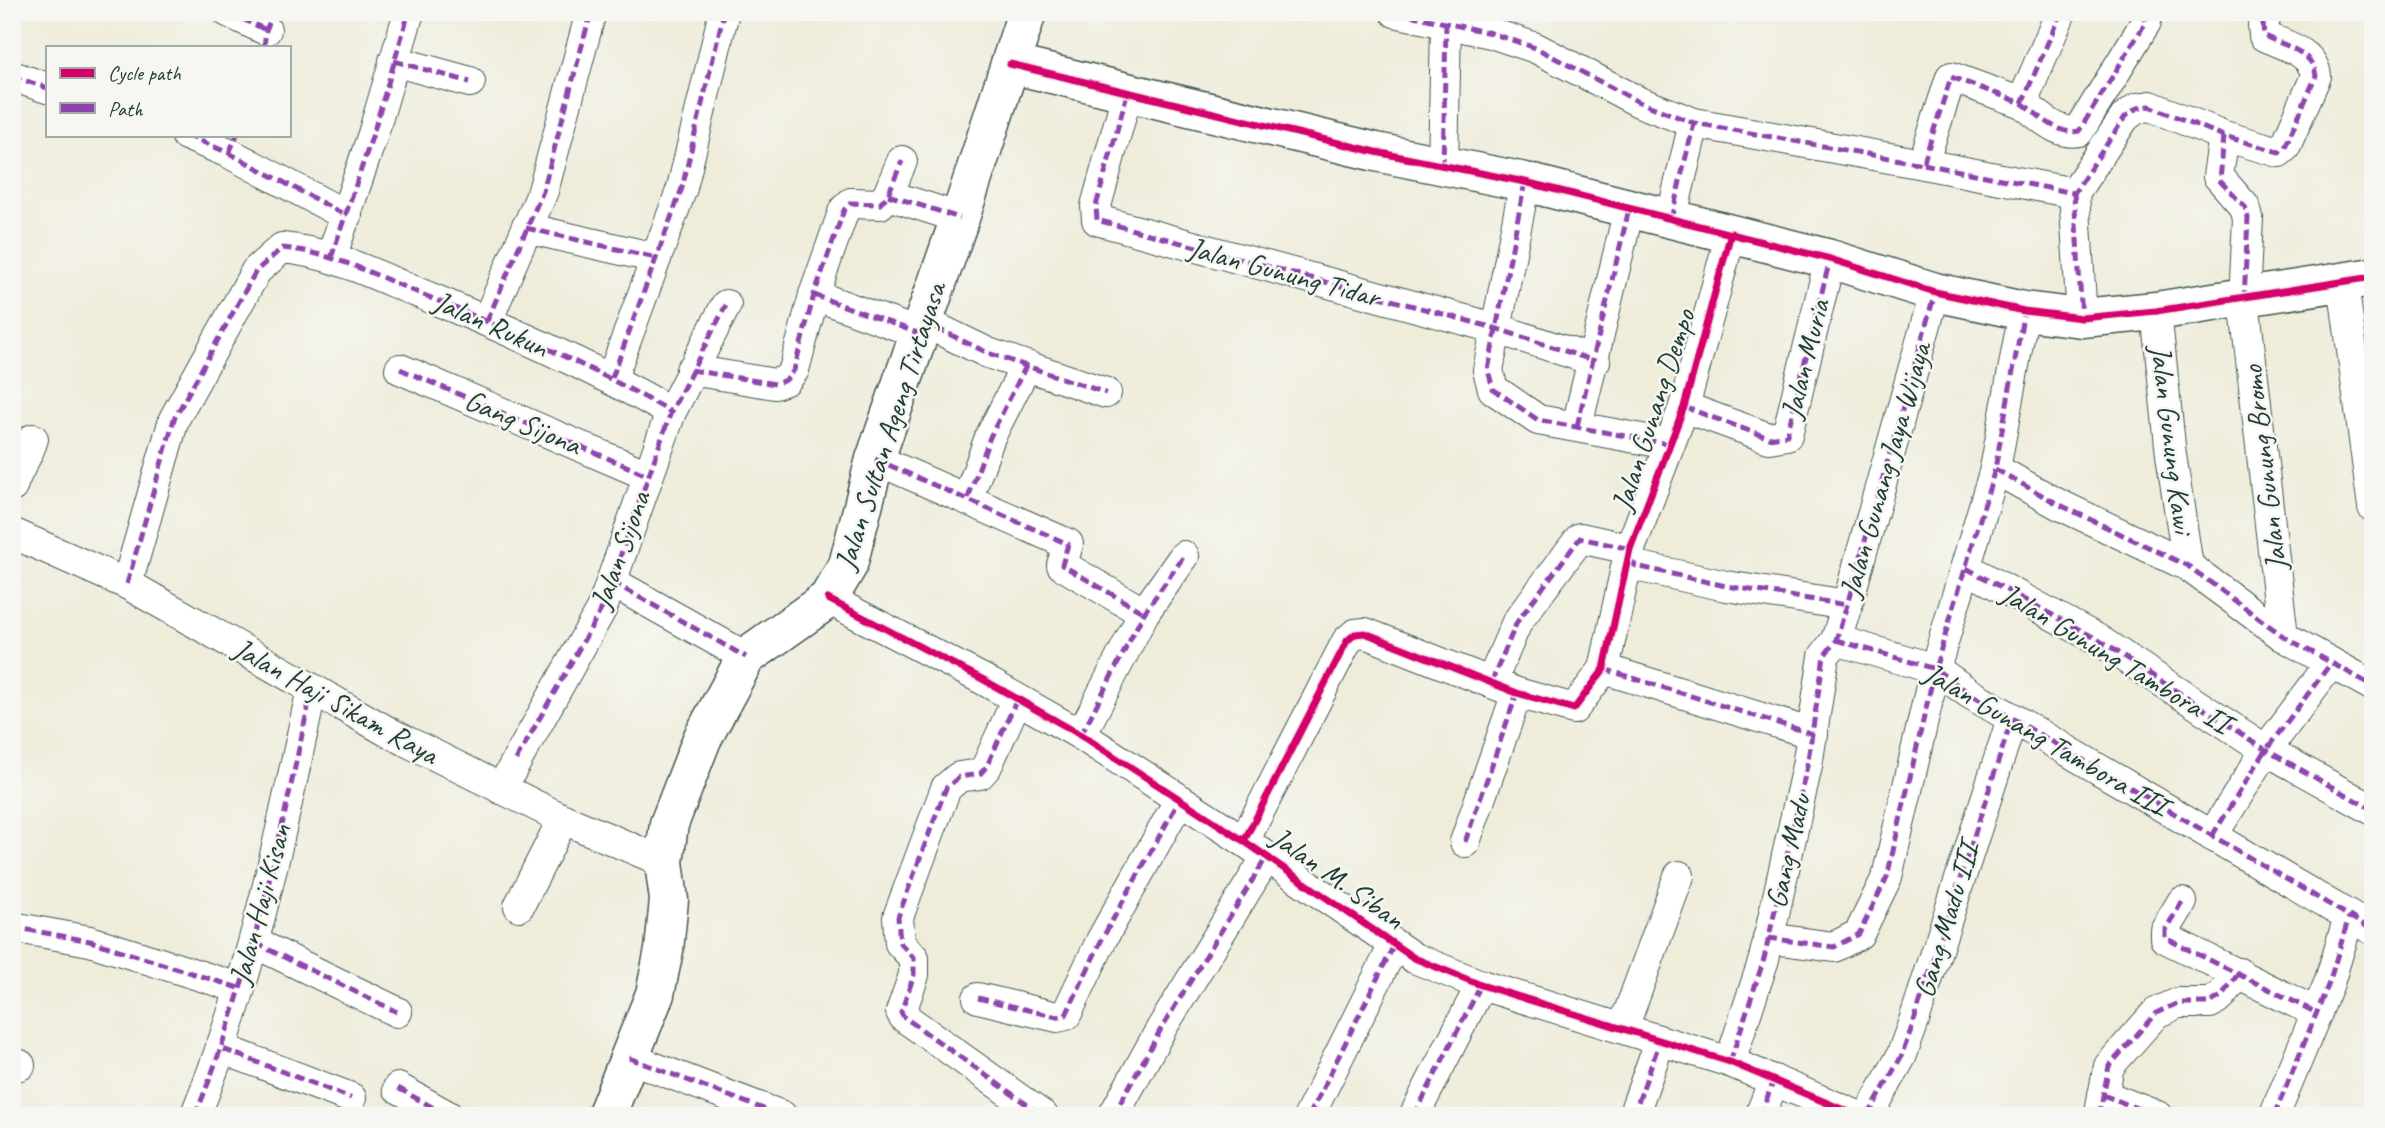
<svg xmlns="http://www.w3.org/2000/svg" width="2385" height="1128" viewBox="0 0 2385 1128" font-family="Caveat,sans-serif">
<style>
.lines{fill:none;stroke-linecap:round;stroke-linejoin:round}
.street-casing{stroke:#3e574d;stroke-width:32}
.secondary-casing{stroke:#3e574d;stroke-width:41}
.street{stroke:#fff;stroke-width:30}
.secondary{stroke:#fff;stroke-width:38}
.quiet{stroke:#8e44ad;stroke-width:5;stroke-dasharray:10 5;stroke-linecap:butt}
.cycleway-casing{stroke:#f6f6f2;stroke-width:11}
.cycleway{stroke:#d6006c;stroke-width:7}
.labels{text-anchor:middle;stroke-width:5;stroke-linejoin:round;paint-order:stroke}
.street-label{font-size:30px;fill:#1f3d34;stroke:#f6f6f2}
</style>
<rect width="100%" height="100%" fill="#f6f6f2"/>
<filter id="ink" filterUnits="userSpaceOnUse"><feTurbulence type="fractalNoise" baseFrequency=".0143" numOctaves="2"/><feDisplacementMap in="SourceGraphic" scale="14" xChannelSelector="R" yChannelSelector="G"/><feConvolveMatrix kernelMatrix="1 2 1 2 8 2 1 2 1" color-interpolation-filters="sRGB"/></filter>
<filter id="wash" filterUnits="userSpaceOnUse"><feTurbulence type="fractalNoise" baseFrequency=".00686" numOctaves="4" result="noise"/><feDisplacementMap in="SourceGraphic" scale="28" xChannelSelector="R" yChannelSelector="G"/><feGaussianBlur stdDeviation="1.57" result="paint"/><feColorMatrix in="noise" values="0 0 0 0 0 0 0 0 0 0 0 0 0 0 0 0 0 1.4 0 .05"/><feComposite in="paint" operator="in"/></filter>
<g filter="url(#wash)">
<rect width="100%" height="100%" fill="#efecda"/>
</g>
<g filter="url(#ink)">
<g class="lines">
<g class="street-casing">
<g id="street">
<polyline points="228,12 266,30"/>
<polyline points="1395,12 1491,33 1536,48 1639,102 1694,123 1923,164 1951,77 2022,103 2061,12"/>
<path d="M2268,12L2263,24L2264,36C2285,46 2313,51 2316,76L2285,147L2279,152L2224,136L2218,176L2245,207L2248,218L2244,300L2283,636"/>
<polyline points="394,61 470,82"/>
<polyline points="12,76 47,88"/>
<polyline points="1127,94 1096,206 1097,220 1498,329 1595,361"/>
<path d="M2022,103C2039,115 2058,136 2079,131L2146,22L2145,12"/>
<polyline points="186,135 229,153 347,216"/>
<polyline points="1923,164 2074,193 2125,117 2137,108 2150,106 2224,136"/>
<polyline points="1443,167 1446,24"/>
<polyline points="1525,182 1488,370 1493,389 1538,420 1669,444"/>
<polyline points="2074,193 2082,318"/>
<polyline points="888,195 960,218"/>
<polyline points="1671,219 1694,123"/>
<polyline points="526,228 656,258"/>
<polyline points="331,258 373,134 409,12"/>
<polyline points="2343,283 2373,507"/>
<polyline points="814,295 918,333"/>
<polyline points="2156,311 2171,455 2188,566"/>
<polyline points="487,321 543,191 591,12"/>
<polyline points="922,321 988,353 1106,393"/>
<polyline points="400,369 647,475"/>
<polyline points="691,370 775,384 786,380 794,370 814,295 844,210 851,203 880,204 888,195 902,161"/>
<polyline points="612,378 682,188 724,12"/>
<polyline points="1684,407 1769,438 1787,435 1830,259"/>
<polyline points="1577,426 1629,209"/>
<polyline points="875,459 1068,544 1062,565 1144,613"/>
<polyline points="1995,469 2058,504 2188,566 2283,636 2373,686"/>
<path d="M12,487C17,469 28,457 33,439"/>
<polyline points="968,498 990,437 1026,366"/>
<polyline points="12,533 127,584 392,734 563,819 664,862"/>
<polyline points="1629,560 1636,566 1726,586 1847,605"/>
<polyline points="1966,568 2097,639 2266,750 2373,810"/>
<polyline points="612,582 746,657"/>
<path d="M127,584L174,419L256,271L282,248C329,252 371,273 414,291C502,327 589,365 671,412"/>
<polyline points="828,599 984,680 1081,735 1244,841 1414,958 1481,985 1730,1062 1858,1116"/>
<polyline points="1836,640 1935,669 1969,693 2373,930"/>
<polyline points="1604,669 1813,734"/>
<polyline points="1491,683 1517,622 1580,538 1630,549"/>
<polyline points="1017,699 987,766 980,774 959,777 946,788 898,917 900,943 914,958 914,975 901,1012 904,1017 1043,1116"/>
<polyline points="1081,735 1144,613 1184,556"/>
<polyline points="501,789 602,608 671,412 726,305"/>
<polyline points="2212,836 2266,750 2331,663"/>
<polyline points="1244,841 1347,641 1355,634 1365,633 1517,693 1574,709 1604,669 1630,549 1684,407 1731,233"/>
<polyline points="1465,842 1517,693"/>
<polyline points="2182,902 2165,930 2165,938 2317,1013"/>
<polyline points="519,906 563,819"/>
<polyline points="12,927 90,941 239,988"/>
<polyline points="1768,938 1834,947 1859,934 1887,877 1935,669 1995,469 2024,311"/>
<polyline points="255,943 397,1012"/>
<polyline points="978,998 1057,1017 1066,1015 1102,939 1179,801"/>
<polyline points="1623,1028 1679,876"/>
<polyline points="223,1049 351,1098"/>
<polyline points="629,1058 782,1116"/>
<polyline points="1730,1062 1764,959 1807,766 1824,656 1836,640 1847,605 1935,292"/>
<polyline points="12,1066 20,1065"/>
<polyline points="398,1088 448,1116"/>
<polyline points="2103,1095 2157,1116"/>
<path d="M195,1116C252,979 280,834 312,689"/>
<polyline points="1113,1116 1161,1029 1266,858"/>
<polyline points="1309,1116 1394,945"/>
<polyline points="1414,1116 1481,985"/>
<polyline points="1633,1116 1660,1041"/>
<polyline points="1760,1116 1774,1080"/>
<polyline points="1868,1116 1901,1057 1913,1024 2012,719"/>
<polyline points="2099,1116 2109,1066 2156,1013 2178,1003 2210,1003 2221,996 2239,973"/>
<polyline points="2274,1116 2329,983 2349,917"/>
</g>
</g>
<g class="secondary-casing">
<g id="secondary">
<polyline points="1010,64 1376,152 1525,182 1830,259 1935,292 2024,311 2082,318 2156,311 2373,277"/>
<polyline points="606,1116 655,994 664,950 669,900 664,862 669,824 702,739 746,657 828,599 848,565 875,459 960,218 1027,12"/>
</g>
</g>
<use href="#street" class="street"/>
<use href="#secondary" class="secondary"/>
<g class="quiet">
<polyline points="228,12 266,30"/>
<polyline points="1395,12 1491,33 1536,48 1639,102 1694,123 1923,164 1951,77 2022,103 2061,12"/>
<polyline points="264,47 266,30 274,12"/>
<polyline points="394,61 470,82"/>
<polyline points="12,76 47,88"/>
<polyline points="1127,94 1096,206 1097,220 1498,329 1595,361"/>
<path d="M2022,103C2039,115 2058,136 2079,131L2146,22L2145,12"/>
<polyline points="186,135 229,153 347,216"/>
<polyline points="229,153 237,135"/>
<polyline points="1923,164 2074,193 2125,117 2137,108 2150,106 2224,136"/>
<polyline points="1443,167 1446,24"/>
<polyline points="1525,182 1488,370 1493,389 1538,420 1669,444"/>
<polyline points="2074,193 2082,318"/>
<polyline points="888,195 960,218"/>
<polyline points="1671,219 1694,123"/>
<polyline points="526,228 656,258"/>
<polyline points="331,258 373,134 409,12"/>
<polyline points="814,295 918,333"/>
<path d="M2244,300L2248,218L2245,207L2220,181L2224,136L2279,152L2285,147L2316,76C2313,51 2285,46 2264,36L2263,24L2268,12"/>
<polyline points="487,321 543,191 591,12"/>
<polyline points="922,321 988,353 1106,393"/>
<polyline points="400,369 647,475"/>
<polyline points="691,370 775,384 786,380 794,370 814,295 844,210 851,203 880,204 888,195 902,161"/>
<polyline points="612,378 682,188 724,12"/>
<polyline points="1684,407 1769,438 1787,435 1830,259"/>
<polyline points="1577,426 1629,209"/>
<polyline points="875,459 1068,544 1062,565 1144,613"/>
<polyline points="1995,469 2058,504 2188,566 2283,636 2373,686"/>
<polyline points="968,498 990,437 1026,366"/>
<polyline points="1629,560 1636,566 1726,586 1847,605"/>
<polyline points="1966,568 2097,639 2266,750 2373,810"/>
<polyline points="612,582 746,657"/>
<path d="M127,584L174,419L256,271L282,248C329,252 371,273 414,291C502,327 589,365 671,412"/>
<polyline points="1836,640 1935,669 1969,693 2373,930"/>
<polyline points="1604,669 1813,734"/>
<polyline points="1491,683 1517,622 1580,538 1630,549"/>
<polyline points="1017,699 987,766 980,774 959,777 946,788 898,917 900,943 914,958 914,975 901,1012 904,1017 1043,1116"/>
<polyline points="1081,735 1144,613 1184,556"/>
<polyline points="516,760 602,608 671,412 726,305"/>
<polyline points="2212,836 2266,750 2331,663"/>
<polyline points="1465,842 1517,693"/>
<polyline points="2182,902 2165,930 2165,938 2317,1013"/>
<polyline points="12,927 90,941 239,988"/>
<polyline points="1768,938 1834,947 1859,934 1887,877 1935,669 1995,469 2024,311"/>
<polyline points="255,943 397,1012"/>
<polyline points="978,998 1057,1017 1066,1015 1102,939 1179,801"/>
<polyline points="223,1049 351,1098"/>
<polyline points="629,1058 782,1116"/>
<polyline points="1730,1062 1764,959 1807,766 1824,656 1836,640 1847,605 1933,300"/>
<polyline points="12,1066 20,1065"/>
<polyline points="398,1088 448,1116"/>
<polyline points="2103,1095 2157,1116"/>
<path d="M195,1116C252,979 280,834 312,689"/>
<polyline points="1113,1116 1161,1029 1266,858"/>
<polyline points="1309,1116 1394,945"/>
<polyline points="1414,1116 1481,985"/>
<polyline points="1633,1116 1660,1041"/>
<polyline points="1760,1116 1774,1080"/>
<polyline points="1868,1116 1901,1057 1913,1024 2012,719"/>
<polyline points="2099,1116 2109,1066 2156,1013 2178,1003 2210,1003 2221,996 2239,973"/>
<polyline points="2274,1116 2329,983 2349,917"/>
</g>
<g class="cycleway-casing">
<g id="cycleway">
<polyline points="1010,64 1376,152 1525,182 1830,259 1935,292 2024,311 2082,318 2156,311 2373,277"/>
<polyline points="828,599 984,680 1081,735 1244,841 1414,958 1481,985 1730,1062 1858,1116"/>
<polyline points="1244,841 1347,641 1355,634 1365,633 1517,693 1574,709 1604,669 1630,549 1684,407 1731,233"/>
</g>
</g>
<use href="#cycleway" class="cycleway"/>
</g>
</g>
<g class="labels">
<g class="street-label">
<text transform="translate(1284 272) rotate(15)" y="10">Jalan Gunung Tidar</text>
<text transform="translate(491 324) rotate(24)" y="10">Jalan Rukun</text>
<text transform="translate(1805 359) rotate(-76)" y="10">Jalan Muria</text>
<text transform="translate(1653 410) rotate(-72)" y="10">Jalan Gunang Dempo</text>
<text transform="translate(523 422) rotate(23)" y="10">Gang Sijona</text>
<text transform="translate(890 426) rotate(-72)" y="10">Jalan Sultan Ageng Tirtayasa</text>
<text transform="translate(2172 439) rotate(83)" y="10">Jalan Gunung Kawi</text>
<text transform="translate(2264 468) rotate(-97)" y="10">Jalan Gunung Bromo</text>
<text transform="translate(1885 470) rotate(-74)" y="10">Jalan Gunang Jaya Wijaya</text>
<text transform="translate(620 550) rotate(-70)" y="10">Jalan Sijona</text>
<text transform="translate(2116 658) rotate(31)" y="10">Jalan Gunung Tambora II</text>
<text transform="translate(336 701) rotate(29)" y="10">Jalan Haji Sikam Raya</text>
<text transform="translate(2046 739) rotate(30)" y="10">Jalan Gunang Tambora III</text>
<text transform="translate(1788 851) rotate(-77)" y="10">Gang Madu</text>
<text transform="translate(1338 878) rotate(35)" y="10">Jalan M. Siban</text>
<text transform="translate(260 904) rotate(-75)" y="10">Jalan Haji Kisan</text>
<text transform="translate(1946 920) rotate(-73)" y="10">Gang Madu III</text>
</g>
</g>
<rect width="2385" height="1128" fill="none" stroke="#f6f6f2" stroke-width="42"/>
<rect x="46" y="46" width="245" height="91" fill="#f6f6f2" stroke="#a0aca6" stroke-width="2"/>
<rect x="60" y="68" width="35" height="10" fill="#d6006c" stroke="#a0aca6" stroke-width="2"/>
<text x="108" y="80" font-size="21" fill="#1f3d34">Cycle path</text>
<rect x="60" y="103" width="35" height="10" fill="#8e44ad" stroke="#a0aca6" stroke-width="2"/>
<text x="108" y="116" font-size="21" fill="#1f3d34">Path</text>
</svg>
